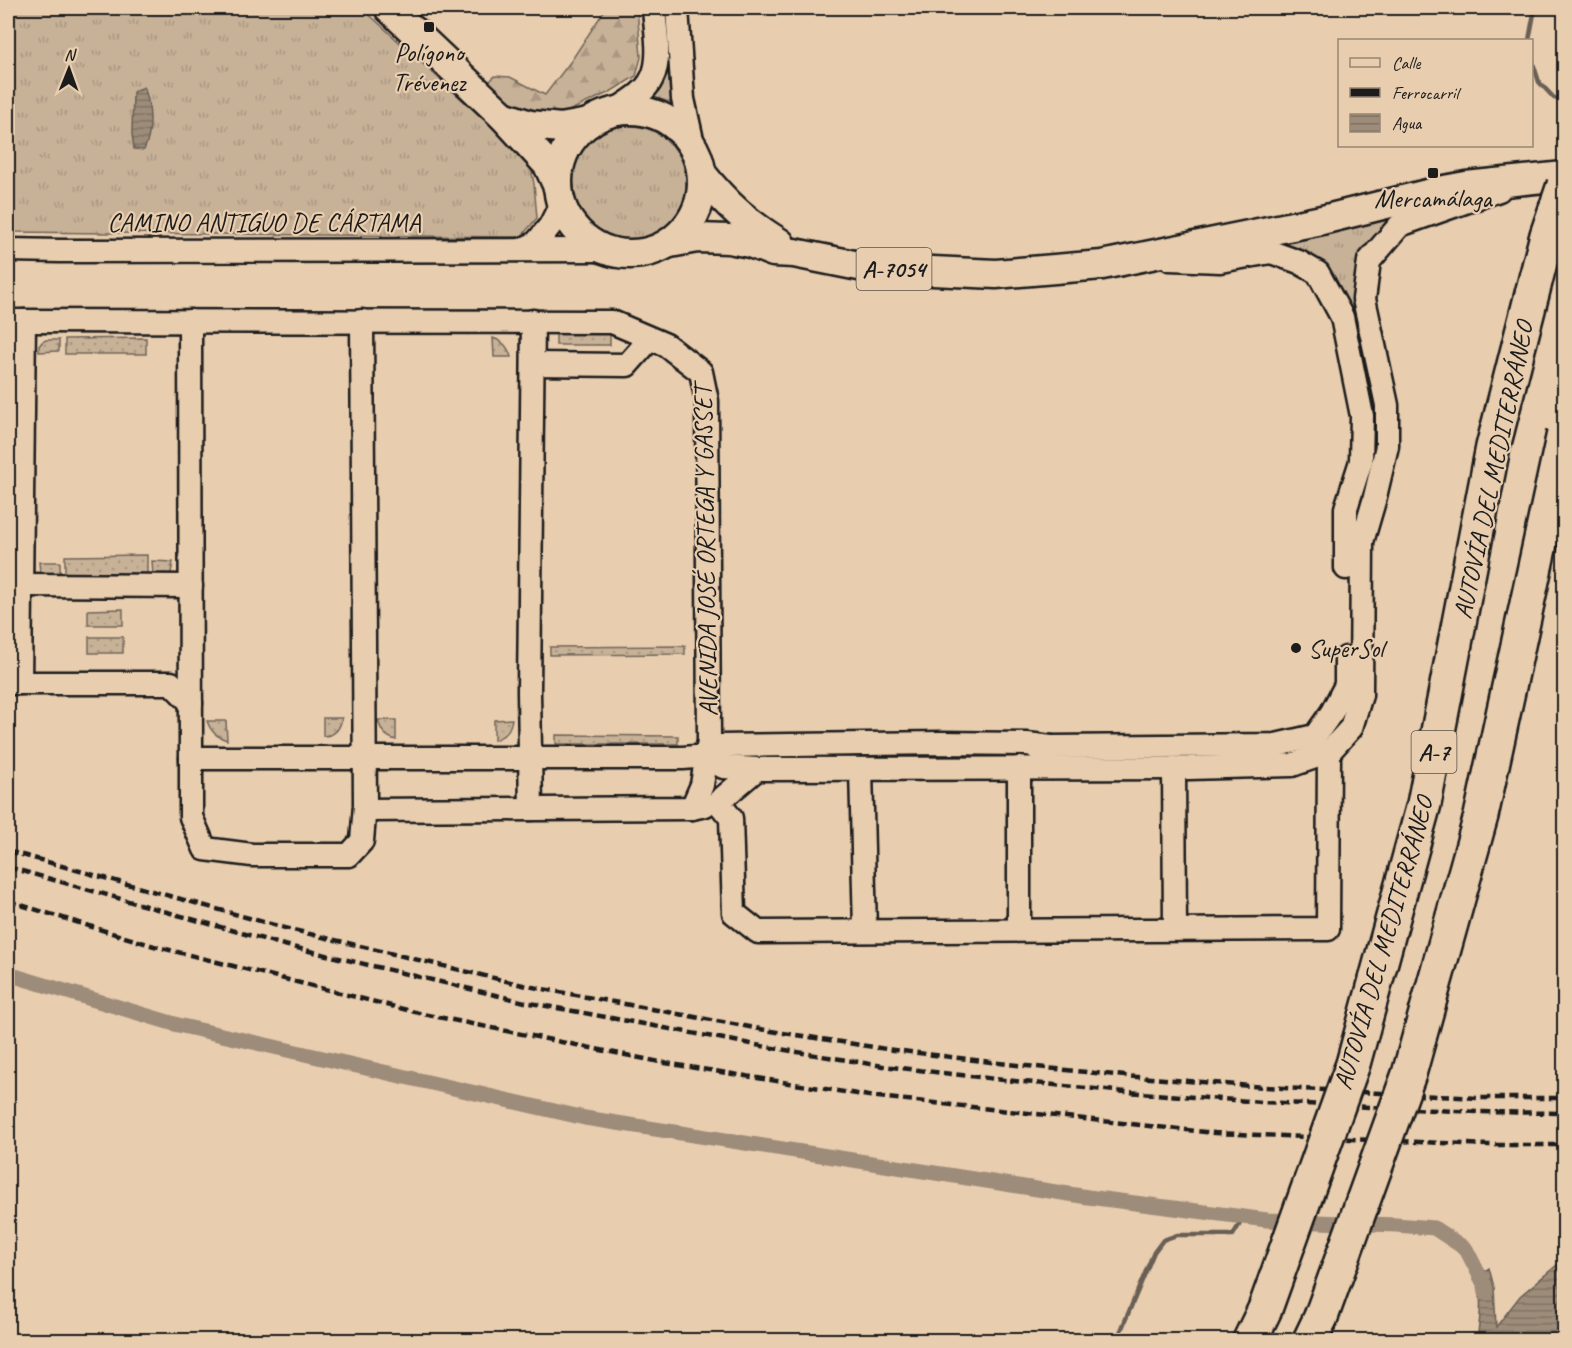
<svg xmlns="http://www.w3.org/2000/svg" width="1572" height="1348" viewBox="0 0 1572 1348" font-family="Caveat,sans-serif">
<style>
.grass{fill:url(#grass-tufts);stroke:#72665a;stroke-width:1.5}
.forest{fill:url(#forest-firs);stroke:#72665a;stroke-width:1.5}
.garden{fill:url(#garden-dots);stroke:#72665a;stroke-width:1.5}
.water{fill:url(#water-rules);stroke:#695f54;stroke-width:1.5}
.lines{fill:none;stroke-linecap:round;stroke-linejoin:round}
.stream{stroke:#695f54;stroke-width:4.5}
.canal{stroke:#9d8c79;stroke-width:15}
.minor-casing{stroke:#1c1c1c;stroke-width:27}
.major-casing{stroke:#1c1c1c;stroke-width:33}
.highway-casing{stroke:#1c1c1c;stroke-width:38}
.minor{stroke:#e8cdaf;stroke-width:22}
.major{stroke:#e8cdaf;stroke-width:28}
.highway{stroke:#e8cdaf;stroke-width:33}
.rail{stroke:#1c1c1c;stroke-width:4.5;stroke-dasharray:9 4.5;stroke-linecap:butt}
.highway-bridge-casing{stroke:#1c1c1c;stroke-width:38;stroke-linecap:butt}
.highway-bridge{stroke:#e8cdaf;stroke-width:33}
.poi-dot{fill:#1c1c1c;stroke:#e8cdaf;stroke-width:2}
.labels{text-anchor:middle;stroke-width:4.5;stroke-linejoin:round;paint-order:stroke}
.shield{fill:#e8cdaf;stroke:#595148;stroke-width:1.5}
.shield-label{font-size:24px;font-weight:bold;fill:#1c1c1c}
.poi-label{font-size:26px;fill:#1c1c1c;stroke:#e8cdaf}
.street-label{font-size:26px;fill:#1c1c1c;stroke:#e8cdaf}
</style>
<defs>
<pattern id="grass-tufts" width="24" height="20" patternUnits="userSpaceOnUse" patternTransform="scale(1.5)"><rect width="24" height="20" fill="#c7b197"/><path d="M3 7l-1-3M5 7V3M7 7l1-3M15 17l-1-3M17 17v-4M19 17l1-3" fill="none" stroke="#aa9882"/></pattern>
<pattern id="forest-firs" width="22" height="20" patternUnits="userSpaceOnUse" patternTransform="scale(1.5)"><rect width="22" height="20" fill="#c7b197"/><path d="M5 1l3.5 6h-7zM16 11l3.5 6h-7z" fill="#aa9882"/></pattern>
<pattern id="garden-dots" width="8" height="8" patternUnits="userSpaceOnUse" patternTransform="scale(1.5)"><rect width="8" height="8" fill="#c7b197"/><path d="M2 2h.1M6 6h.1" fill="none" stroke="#aa9882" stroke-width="1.8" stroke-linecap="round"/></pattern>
<pattern id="water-rules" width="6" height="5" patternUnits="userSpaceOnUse" patternTransform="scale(1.5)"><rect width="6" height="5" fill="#9d8c79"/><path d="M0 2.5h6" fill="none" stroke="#7f7262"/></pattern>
</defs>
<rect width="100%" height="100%" fill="#e8cdaf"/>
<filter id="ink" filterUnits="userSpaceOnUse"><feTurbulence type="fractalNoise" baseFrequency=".0167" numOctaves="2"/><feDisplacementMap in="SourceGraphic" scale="12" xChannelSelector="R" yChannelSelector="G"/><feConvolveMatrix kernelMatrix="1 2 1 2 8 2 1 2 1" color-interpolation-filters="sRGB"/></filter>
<g filter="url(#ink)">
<g class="grass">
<polygon points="8,8 362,8 530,162 534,184 537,218 521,237 8,232"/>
<polygon points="669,30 673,103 653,97 659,87"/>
<circle cx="629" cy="183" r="57"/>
<path d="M1400,217C1389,224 1379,231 1370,241C1358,256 1354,291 1355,310L1380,415L1376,422L1373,420L1306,253L1281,244Z"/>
</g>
<polygon class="forest" points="606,8 637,8 641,57 636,76 610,92 562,114 517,107 488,83 495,76 510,77 545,95 571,61"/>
<g class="garden">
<rect x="556" y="334" width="54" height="11"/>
<polygon points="146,338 146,354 65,354 65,339"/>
<path d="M493,338C504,342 508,347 511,357H494Z"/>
<polygon points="46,340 59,340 59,351 39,352 39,346 42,342"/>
<polygon points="147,555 147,574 65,575 65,556"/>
<polygon points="152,561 173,562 171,573 167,575 153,575"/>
<polygon points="39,562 60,562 60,575 44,575 40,573"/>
<polygon points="123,609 123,625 88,625 88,610"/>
<rect x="89" y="637" width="34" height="16"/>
<polygon points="685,646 685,654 550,655 550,647"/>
<path d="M323,718H342C340,729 335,736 323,736Z"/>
<path d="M512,719C510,731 505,736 494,740V720Z"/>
<path d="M378,720H396V740C385,737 381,731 378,720Z"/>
<path d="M207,721H226L227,740C216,736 211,732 207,721Z"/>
<polygon points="556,735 678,736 678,744 556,744"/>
</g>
<g class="water">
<path d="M144,87C151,105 153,132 144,150L134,149L132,134L133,92Z"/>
<path d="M1564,1259V1323L1551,1340H1477C1480,1319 1483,1298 1477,1277L1489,1268L1494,1287L1496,1327L1520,1296Z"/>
</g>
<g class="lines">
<g class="stream">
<polyline points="1529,40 1535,8"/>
<polyline points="1532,60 1539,82 1554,98 1564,100"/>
<polyline points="1117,1340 1154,1252 1163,1240 1177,1235 1233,1235 1244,1217"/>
</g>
<polyline class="canal" points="8,974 178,1025 585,1118 1088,1197 1267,1220 1396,1225 1434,1228 1466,1249 1485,1286 1486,1293"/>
<g class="minor-casing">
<g id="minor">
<polyline points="677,8 683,99 694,149"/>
<path d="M613,112C626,103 645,94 652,78C662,59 655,28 654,8"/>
<polyline points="8,250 60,251 604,250"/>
<polyline points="521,250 536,243 550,226 561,204"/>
<polyline points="1170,259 1220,261 1271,252 1299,262 1318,273 1342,317 1362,416 1361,461 1346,508 1346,568"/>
<polyline points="8,321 612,322 666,345 701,372 707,401 709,740 702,785 692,808"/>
<polyline points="190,321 191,758 683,758 707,756 721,746 941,743 1027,744 1051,747"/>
<polyline points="533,364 627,365 650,339"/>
<polyline points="21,585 191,586"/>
<polyline points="8,683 171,683 191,703"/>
<polyline points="20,683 24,321"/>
<polyline points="1038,749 1051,747 1276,745 1315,736 1332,712 1346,685 1346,658"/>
<polyline points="707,756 723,767 757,769 1189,768 1292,765 1329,752 1351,728 1361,695 1362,542 1374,501 1387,446 1387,405 1364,299 1369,261 1400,225 1499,190"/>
<polyline points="191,758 191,817 205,849 252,855 349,855 362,841 365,805 362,321"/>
<polyline points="1174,768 1175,929"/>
<polyline points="757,769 718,802 731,818 734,913 758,932 1328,929 1329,752"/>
<polyline points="861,769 865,931"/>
<polyline points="531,809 529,692 533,321"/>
<polyline points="365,810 692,808 705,805"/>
<polyline points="1019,930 1019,768"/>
</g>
</g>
<g class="major-casing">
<g id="major">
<polyline points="389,8 503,116 548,165 558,187"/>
<circle cx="630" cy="182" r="72"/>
<polyline points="503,116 530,125 561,128 589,123"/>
<path d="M702,174C726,204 747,223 780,243"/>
<polyline points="670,243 697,238 729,239 750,243 773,252 794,253 869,268 996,274 1102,265 1322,220 1439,191 1466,186 1564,176"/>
</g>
</g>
<g class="highway-casing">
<g id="highway">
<polyline points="1250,1340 1265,1309"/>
<polyline points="1310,1340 1321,1317"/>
</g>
</g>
<use href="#minor" class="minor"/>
<use href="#major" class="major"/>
<use href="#highway" class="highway"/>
<g class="rail">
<polyline points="8,851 285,928 527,986 771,1031 886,1049 1007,1064 1125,1076 1264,1087 1477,1098 1564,1098"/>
<polyline points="8,867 284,945 525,1002 767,1047 883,1066 1004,1080 1126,1092 1262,1102 1477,1112 1564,1113"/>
<polyline points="8,901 154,946 423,1014 665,1063 869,1096 1215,1133 1488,1145 1564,1145"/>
</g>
<g class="highway-bridge-casing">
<g id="highway-bridge">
<polyline points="1265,1309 1353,1064 1424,804 1493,447 1547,235 1564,185"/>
<polyline points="1321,1317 1409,1074 1481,816 1564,433"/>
</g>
</g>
<use href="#highway-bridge" class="highway-bridge"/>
</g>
</g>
<g class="poi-dot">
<rect x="423" y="21" width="12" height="12" rx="3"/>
<rect x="1427" y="167" width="12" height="12" rx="3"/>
<circle cx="1296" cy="648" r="6"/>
</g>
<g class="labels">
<g class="shield">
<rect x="856.5" y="248" width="75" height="42" rx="4.5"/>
<rect x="1411.5" y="731" width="45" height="42" rx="4.5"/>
</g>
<g class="shield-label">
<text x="894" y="277">A-7054</text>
<text x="1434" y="760">A-7</text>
</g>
<g class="poi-label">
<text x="429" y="61">Polígono<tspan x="429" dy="30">Trévenez</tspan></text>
<text x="1433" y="207">Mercamálaga</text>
<text x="1308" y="657" text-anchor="start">SuperSol</text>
</g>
<g class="street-label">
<text x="264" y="231">CAMINO ANTIGUO DE CÁRTAMA</text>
<text transform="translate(1493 470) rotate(-78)" y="9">AUTOVÍA DEL MEDITERRÁNEO</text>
<text transform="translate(705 551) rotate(-91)" y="9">AVENIDA JOSÉ ORTEGA Y GASSET</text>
<text transform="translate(1383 943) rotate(-74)" y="9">AUTOVÍA DEL MEDITERRÁNEO</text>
</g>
</g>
<rect width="1572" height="1348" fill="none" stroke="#e8cdaf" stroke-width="30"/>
<rect x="15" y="15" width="1542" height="1318" fill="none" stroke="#1c1c1c" stroke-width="2" filter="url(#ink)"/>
<rect x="1338" y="39" width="195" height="108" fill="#e8cdaf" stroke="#968674" stroke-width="1.5"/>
<rect x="1350" y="58" width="30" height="9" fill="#e8cdaf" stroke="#968674" stroke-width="1.5"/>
<text x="1392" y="69" font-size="18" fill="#1c1c1c">Calle</text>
<rect x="1350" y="88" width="30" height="9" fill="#1c1c1c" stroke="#968674" stroke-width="1.5"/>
<text x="1392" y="99" font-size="18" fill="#1c1c1c">Ferrocarril</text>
<rect x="1350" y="114" width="30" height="18" fill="url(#water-rules)" stroke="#968674" stroke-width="1.5"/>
<text x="1392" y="129" font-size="18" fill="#1c1c1c">Agua</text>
<g transform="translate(69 69) rotate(1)" stroke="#e8cdaf" stroke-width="4.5" paint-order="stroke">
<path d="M0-4.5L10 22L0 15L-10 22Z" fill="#1c1c1c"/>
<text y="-9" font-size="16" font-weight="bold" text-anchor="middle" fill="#1c1c1c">N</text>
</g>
</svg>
